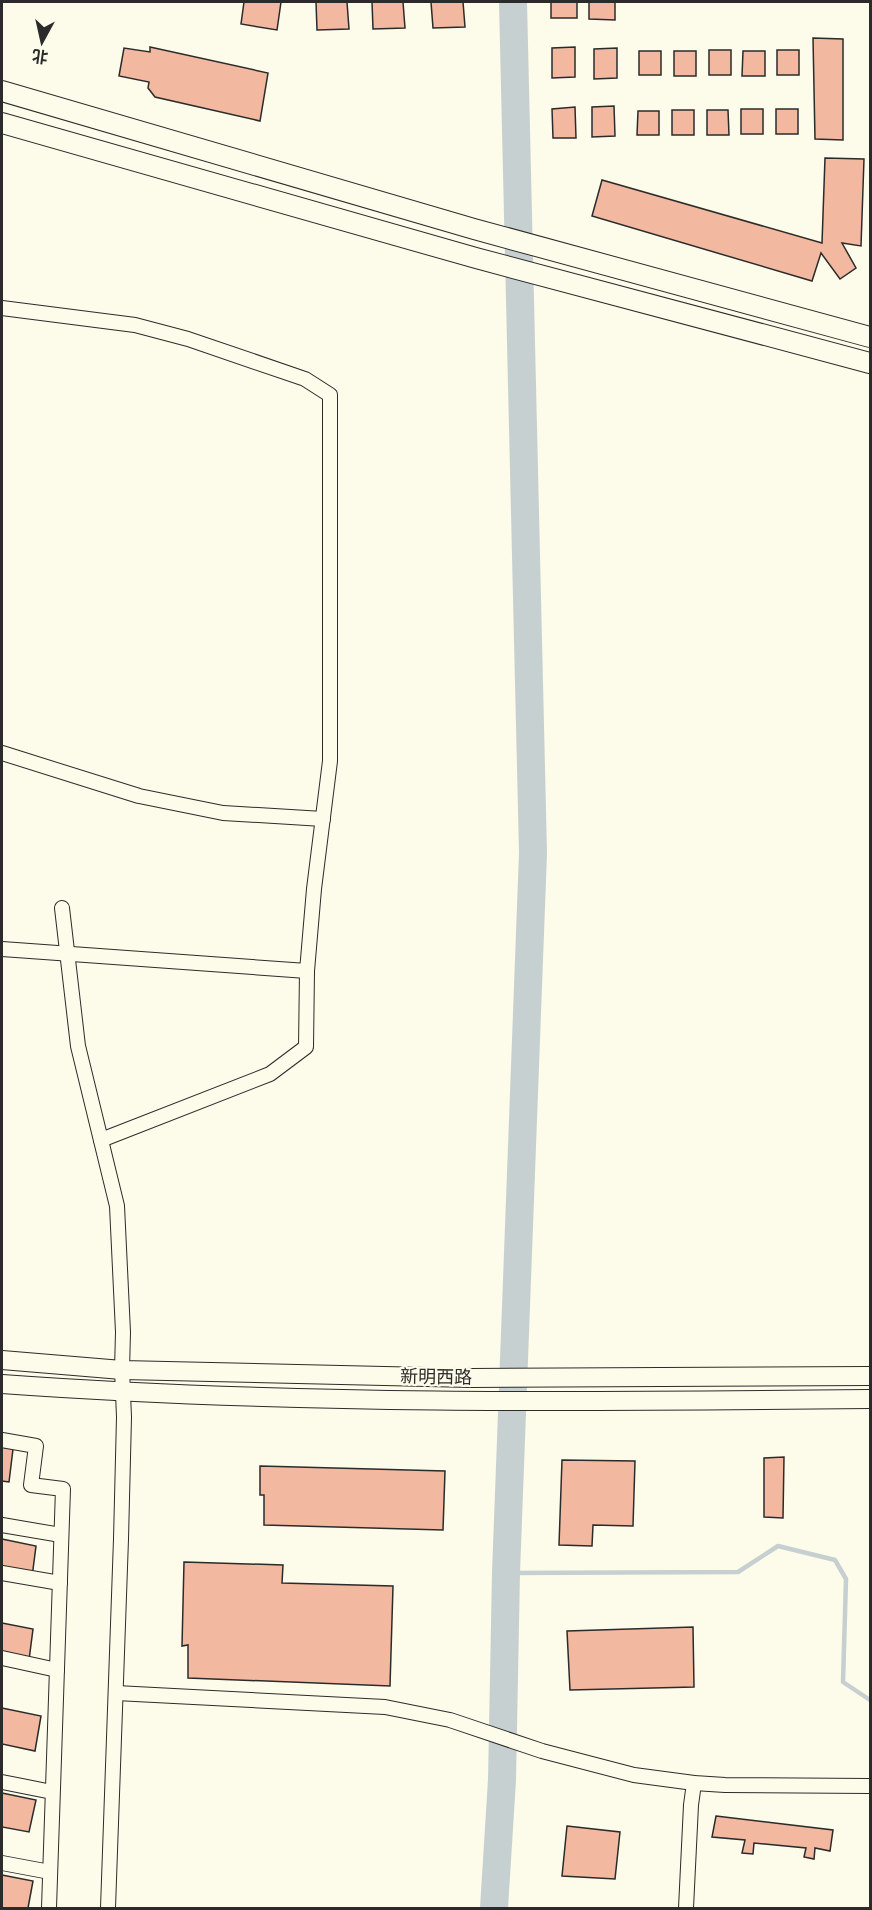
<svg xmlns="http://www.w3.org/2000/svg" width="872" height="1910" viewBox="0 0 872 1910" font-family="'Nunito Sans','Noto Sans SC',sans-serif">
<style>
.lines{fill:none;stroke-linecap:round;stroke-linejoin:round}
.stream{stroke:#c7d0d0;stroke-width:4.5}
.river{stroke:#c7d0d0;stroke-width:28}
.building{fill:#f2b8a0;stroke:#2b2b2b;stroke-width:1.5}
.minor-casing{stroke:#2b2b2b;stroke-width:16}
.tertiary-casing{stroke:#2b2b2b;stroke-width:20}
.secondary-casing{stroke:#2b2b2b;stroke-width:22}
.minor{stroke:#fdfbea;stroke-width:14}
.tertiary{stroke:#fdfbea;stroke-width:18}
.secondary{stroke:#fdfbea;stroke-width:20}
.labels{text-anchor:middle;stroke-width:4.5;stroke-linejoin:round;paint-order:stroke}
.street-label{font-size:18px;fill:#2b2b2b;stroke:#fdfbea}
</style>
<rect width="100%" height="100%" fill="#fdfbea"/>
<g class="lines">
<polyline class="stream" points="506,1573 738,1572 778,1546 835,1560 846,1579 843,1682 870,1700"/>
<polyline class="river" points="494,1908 502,1780 506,1573 533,853 513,2"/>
</g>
<g class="building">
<polygon points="244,2 281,2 277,30 241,24"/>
<polygon points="316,2 347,2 349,29 317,30"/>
<polygon points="372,2 403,2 405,28 373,29"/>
<polygon points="431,2 463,2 465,27 433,28"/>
<rect x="551" y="2" width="26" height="16"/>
<polygon points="589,2 615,2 615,20 589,19"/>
<polygon points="813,38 843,39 843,140 815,139"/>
<polygon points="150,47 268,73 260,121 155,97 148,88 149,82 119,76 124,48 150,52"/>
<polygon points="575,47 575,77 552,78 552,48"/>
<polygon points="617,48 617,78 594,79 594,49"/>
<rect x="709" y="50" width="22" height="25"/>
<rect x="777" y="50" width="22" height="25"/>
<rect x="639" y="51" width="22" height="24"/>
<rect x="674" y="51" width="22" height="25"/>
<polygon points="743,51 765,51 765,76 742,76"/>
<polygon points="614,106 615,136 592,137 592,107"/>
<polygon points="575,107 576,138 553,138 552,109"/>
<rect x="741" y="109" width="22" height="25"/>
<rect x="776" y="109" width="22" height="25"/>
<rect x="672" y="110" width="22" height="25"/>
<polygon points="707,110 728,110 729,135 707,135"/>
<polygon points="638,111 659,111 659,135 637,135"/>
<polygon points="825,158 864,159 861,246 842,243 856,268 840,279 821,253 812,281 592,216 602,180 822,243"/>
<polygon points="2,1447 13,1449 9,1482 2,1481"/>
<polygon points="784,1457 783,1518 764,1517 764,1458"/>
<polygon points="562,1460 635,1461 633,1526 593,1525 592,1546 559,1545"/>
<polygon points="260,1466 445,1471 443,1530 264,1525 264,1495 260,1495"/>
<polygon points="2,1539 36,1546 32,1577 2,1570"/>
<polygon points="184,1562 283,1565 282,1583 393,1586 390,1686 188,1678 188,1645 182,1646"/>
<polygon points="2,1623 33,1629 29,1660 2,1654"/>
<polygon points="693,1627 694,1687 570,1690 567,1631"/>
<polygon points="2,1708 41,1716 35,1751 2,1744"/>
<polygon points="2,1793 36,1800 29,1832 2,1827"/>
<polygon points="716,1816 833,1830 830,1851 815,1848 814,1859 804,1857 806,1848 754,1843 753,1854 742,1853 745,1840 712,1837"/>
<polygon points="567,1826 620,1832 615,1879 562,1876"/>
<polygon points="2,1875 33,1881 28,1908 2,1908"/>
</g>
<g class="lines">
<g class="minor-casing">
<g id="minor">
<polyline points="2,308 135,325 188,339 305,379 330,395 330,761 314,889 307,971 2,949"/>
<polyline points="2,753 139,796 223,813 323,819"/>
<polyline points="62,908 78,1046 117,1206 123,1332 122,1370 124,1417 121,1539 108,1908"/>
<polyline points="101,1140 270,1074 306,1047 307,971"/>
<polyline points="2,1440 36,1446 31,1485 63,1489 49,1908"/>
<polyline points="2,1525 61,1535"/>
<polyline points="2,1573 60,1583"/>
<polyline points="2,1658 57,1670"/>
<polyline points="116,1693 385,1707 450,1720 542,1751 634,1775 694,1783 725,1785 870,1786"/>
<polyline points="2,1782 52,1792"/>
<polyline points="2,1863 50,1872"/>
<polyline points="686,1908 691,1805 694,1783"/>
</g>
</g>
<g class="tertiary-casing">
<g id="tertiary">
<polyline points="2,1360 122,1370 471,1378 870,1376"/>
<path d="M2,1384C291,1405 581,1402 870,1399"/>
</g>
</g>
<g class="secondary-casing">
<g id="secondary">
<polyline points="2,91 474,229 870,337"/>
<polyline points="2,123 476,258 870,363"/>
</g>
</g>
<use href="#minor" class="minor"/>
<use href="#tertiary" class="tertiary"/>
<use href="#secondary" class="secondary"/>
</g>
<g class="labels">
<g class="street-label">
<text transform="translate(436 1377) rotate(1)" y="6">新明西路</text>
</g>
</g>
<rect width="872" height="1910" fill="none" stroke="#2b2b2b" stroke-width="6"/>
<g transform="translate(42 42) rotate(188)" stroke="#fdfbea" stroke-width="4.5" paint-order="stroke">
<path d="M0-4.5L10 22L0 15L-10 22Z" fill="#2b2b2b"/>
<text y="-9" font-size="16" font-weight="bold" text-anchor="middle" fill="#2b2b2b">北</text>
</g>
</svg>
